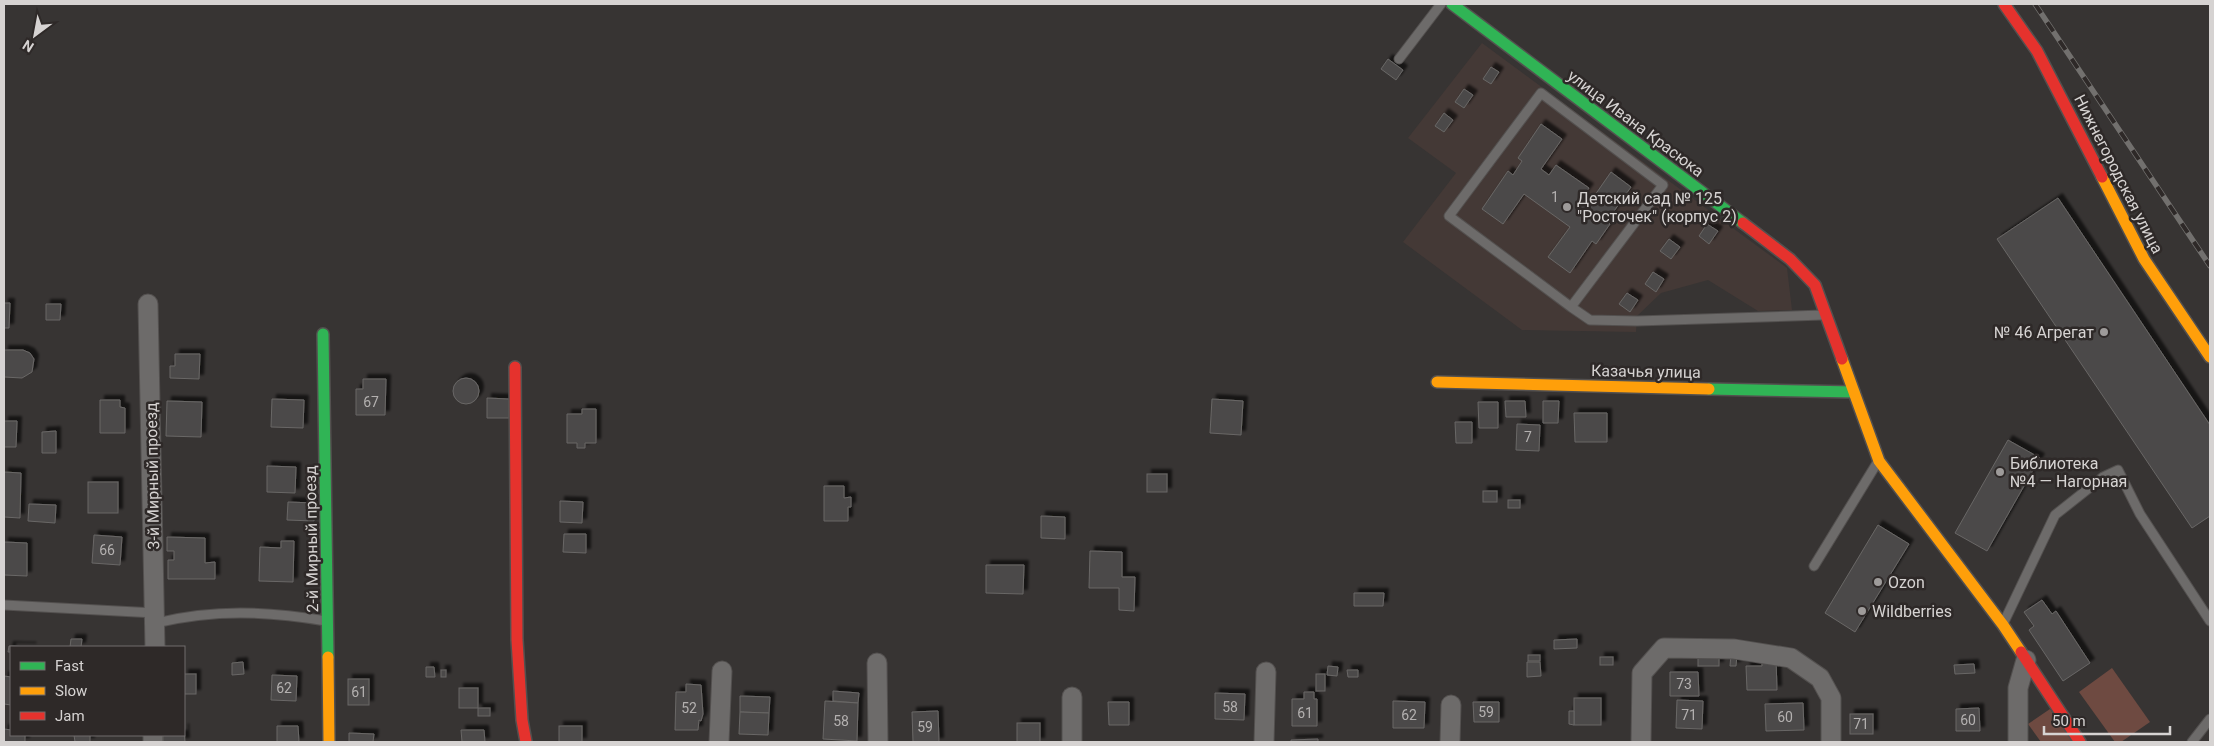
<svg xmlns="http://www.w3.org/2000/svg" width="2214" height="746" viewBox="0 0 2214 746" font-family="Roboto,sans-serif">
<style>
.built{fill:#443936}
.green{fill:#6e4a41}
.building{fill:#4c4a49;stroke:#696766;filter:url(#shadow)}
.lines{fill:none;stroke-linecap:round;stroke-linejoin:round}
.lane-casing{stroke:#53504f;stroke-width:11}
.street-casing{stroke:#53504f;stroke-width:21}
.fast-casing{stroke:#53504f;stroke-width:14}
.slow-casing{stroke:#53504f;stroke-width:14}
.jam-casing{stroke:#53504f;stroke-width:14}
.lane{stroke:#6d6b6a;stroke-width:9}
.street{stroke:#6d6b6a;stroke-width:19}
.fast{stroke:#30b455;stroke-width:11}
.slow{stroke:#ff9f0a;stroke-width:11}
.jam{stroke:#e5322d;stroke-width:11}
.rail-casing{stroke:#72706e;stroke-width:5.5}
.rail{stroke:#2e2928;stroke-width:4;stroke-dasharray:11;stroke-linecap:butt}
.poi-dot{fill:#9e9b9a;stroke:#2e2928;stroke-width:2}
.labels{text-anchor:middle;stroke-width:5;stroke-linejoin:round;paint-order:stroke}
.number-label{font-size:14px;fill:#b4b1b0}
.street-label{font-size:16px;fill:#d6d3d2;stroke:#2e2928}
.poi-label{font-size:16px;fill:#d6d3d2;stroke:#2e2928;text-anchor:start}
</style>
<defs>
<filter id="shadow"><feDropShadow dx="4.5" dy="-4.5" stdDeviation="1" flood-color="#0009"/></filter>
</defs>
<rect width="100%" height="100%" fill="#373433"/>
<polygon class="built" points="1482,43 1787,268 1792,310 1758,311 1708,280 1661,293 1637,316 1636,332 1522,330 1403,242 1456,173 1408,138"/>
<g class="green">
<polygon points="2112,668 2150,722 2121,742 2115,742 2079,692"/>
<polygon points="2050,709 2073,742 2041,742 2028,724"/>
</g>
<g class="building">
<polygon points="1388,59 1403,70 1396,80 1381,69"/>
<polygon points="1491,67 1499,72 1491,84 1483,79"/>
<polygon points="1464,89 1473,95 1464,108 1455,102"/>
<polygon points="1444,113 1453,120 1444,132 1435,126"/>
<polygon points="1541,124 1562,139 1541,169 1549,175 1556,165 1589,188 1581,199 1588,205 1611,172 1631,187 1607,221 1610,224 1596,244 1592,241 1570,273 1548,257 1570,227 1524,194 1503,224 1482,209 1508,171 1513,175 1522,161 1518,158"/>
<polygon points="2058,198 2210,425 2210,516 2192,528 1997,239"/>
<polygon points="1707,224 1718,231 1709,244 1699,236"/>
<polygon points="1669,239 1680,247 1671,259 1660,251"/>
<polygon points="1653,272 1664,279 1656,292 1645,284"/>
<polygon points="1627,293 1638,300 1630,312 1619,304"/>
<polygon points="4,303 10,303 9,328 4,328"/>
<polygon points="46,304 61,304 60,320 46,320"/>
<polygon points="4,350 23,350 30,353 34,359 32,372 22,378 4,377"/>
<polygon points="175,354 200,354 199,379 170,378 170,366 175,366"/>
<circle cx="466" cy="391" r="13"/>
<polygon points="363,379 386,379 385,415 356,415 356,389 363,389"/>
<polygon points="487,398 509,399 509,418 487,418"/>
<polygon points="272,399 304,400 303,428 271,427"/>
<polygon points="1212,399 1243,401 1241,435 1210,433"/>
<polygon points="100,400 120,400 120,407 125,408 125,433 100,433"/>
<polygon points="167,401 202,402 201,437 166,436"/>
<polygon points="1505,401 1525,401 1526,417 1506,417"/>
<polygon points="1543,401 1559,401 1558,423 1543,423"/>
<polygon points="1478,402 1498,402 1498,428 1479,428"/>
<polygon points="582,409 596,409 596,443 585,443 585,448 577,448 577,443 567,443 567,414 582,414"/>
<polygon points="1574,413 1607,413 1607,442 1575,442"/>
<polygon points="4,421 17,421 16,447 4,447"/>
<polygon points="1455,422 1472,422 1472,443 1456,443"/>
<polygon points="1517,424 1540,425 1539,451 1516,450"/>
<polygon points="56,431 56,453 42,453 42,432"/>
<polygon points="2008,440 2040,458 1987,551 1955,533"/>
<polygon points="267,466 296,467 295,493 267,492"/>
<polygon points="4,472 21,473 20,518 4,517"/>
<rect x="1147" y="474" width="20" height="18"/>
<rect x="88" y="482" width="30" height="31"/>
<polygon points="824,486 844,486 844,498 851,497 851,507 848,507 848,521 824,521"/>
<rect x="1483" y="491" width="14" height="11"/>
<rect x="1508" y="500" width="12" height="8"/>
<polygon points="560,501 583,502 582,523 560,522"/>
<polygon points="288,502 314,503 314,521 287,520"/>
<polygon points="29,504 56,505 55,523 28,521"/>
<polygon points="1041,516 1065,517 1065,539 1041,538"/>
<polygon points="1878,525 1909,544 1855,632 1825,613"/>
<polygon points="564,534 586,534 586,553 563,552"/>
<polygon points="94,535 122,537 120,565 92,563"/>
<polygon points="167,537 205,538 205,563 215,562 215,579 168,579 168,560 174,560 174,551 167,551"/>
<polygon points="281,541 294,541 293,582 259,581 260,547 281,548"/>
<polygon points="4,542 27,543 27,576 4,575"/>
<polygon points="1090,551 1122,552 1122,577 1135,577 1134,611 1119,610 1119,588 1089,588"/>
<polygon points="986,565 1024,565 1023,594 986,593"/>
<polygon points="1354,593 1384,593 1383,606 1354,606"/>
<polygon points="2042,600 2052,614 2056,611 2090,663 2063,681 2029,630 2034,626 2024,612"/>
<polygon points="71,639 82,639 81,647 70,647"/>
<polygon points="1577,639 1577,648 1554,649 1554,640"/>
<polygon points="9,646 32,647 11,647 11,652 8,652"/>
<polygon points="1731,654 1737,655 1736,666 1730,666"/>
<rect x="1528" y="655" width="12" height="6"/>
<rect x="1600" y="657" width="13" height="8"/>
<rect x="1698" y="658" width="21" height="8"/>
<polygon points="1776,658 1777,690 1747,690 1746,666 1762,666 1762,659"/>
<polygon points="243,662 244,674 232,675 232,663"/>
<polygon points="1527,662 1540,662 1541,676 1527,677"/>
<polygon points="1974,664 1975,673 1955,674 1954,665"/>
<polygon points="1328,666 1338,667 1337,676 1327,675"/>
<polygon points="426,667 434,667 435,677 426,677"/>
<rect x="441" y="670" width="5" height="7"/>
<polygon points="1347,670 1358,670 1358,677 1348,677"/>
<polygon points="1670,672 1698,672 1699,696 1670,696"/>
<rect x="184" y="674" width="12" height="20"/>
<rect x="1316" y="674" width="9" height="17"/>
<polygon points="272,675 297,676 296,701 271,700"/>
<polygon points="4,676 11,677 11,705 4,704"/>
<rect x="348" y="679" width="21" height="26"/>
<polygon points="686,684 701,685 703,714 701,721 699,720 698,730 675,730 676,692 686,692"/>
<rect x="459" y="688" width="19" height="20"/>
<polygon points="833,691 859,693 858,703 833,701"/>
<polygon points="1304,692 1314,692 1314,699 1317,699 1317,726 1292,726 1292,699 1304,699"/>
<polygon points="1215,693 1245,694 1244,720 1215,719"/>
<polygon points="740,696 770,697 769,713 740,712"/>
<rect x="1574" y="698" width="27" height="27"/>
<polygon points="1677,700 1703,701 1702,729 1676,728"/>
<polygon points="825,701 858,703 857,741 823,739"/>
<polygon points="1393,701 1425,702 1424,728 1393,728"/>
<polygon points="1108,702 1129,702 1129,725 1109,725"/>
<polygon points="1473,702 1499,702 1499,722 1474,722"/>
<polygon points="1803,703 1804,730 1766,731 1765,704"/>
<rect x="478" y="708" width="12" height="8"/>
<polygon points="1979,708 1980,731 1956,731 1956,709"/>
<polygon points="938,711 939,742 913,742 912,712"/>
<polygon points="1569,711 1574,711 1574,725 1569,724"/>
<polygon points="740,712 769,713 768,735 739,734"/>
<rect x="1850" y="714" width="23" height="20"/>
<rect x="1017" y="723" width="23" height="19"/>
<polygon points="277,726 298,726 299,742 277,742"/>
<rect x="559" y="726" width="23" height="16"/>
<polygon points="184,728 185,742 163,742 163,735 184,735"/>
<polygon points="4,729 11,730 11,735 25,735 25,742 4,742"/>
<polygon points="461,730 484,730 485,742 462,742"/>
<polygon points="349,733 374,734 373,742 349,742"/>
<polygon points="74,735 90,735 90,742 75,742"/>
<polygon points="1318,739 1318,742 1291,742 1291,740"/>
</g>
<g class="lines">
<g class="lane-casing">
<g id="lane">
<polyline points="1399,59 1441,4"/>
<polyline points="1571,307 1663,185 1541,93 1449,216 1571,307 1590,320 1637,321 1823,315"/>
<polyline points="1814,566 1877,463"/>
<polyline points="4,605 155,613"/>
<polyline points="2004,622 2055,515 2103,477 2118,470 2140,514 2210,621"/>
<path d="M156,623C214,609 267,611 326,621"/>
<polyline points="2192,742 2210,719"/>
</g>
</g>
<g class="street-casing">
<g id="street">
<polyline points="148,304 155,647"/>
<polyline points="877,663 878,742"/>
<polyline points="1072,697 1072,742"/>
<polyline points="153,742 153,735"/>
<polyline points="719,742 722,671"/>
<polyline points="1264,742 1266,672"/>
<polyline points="1450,742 1451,705"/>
<polyline points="1641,742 1642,673 1664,648 1734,649 1791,658 1820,678 1831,698 1831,742"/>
<polyline points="2018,742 2018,688 2026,660"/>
</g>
</g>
<g class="fast-casing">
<g id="fast">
<polyline points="1452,4 1743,223"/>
<polyline points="323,334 328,657"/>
<polyline points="1709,389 1854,392"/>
</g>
</g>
<g class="slow-casing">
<g id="slow">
<polyline points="2102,177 2144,259 2210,357"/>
<polyline points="1842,359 1879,461 2003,625 2021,652"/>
<polyline points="1437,382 1709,389"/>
<polyline points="328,657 329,742"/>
</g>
</g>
<g class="jam-casing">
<g id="jam">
<polyline points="2004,4 2037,51 2102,177"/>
<polyline points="1743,223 1790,259 1815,285 1842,359"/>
<polyline points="515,367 517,640 522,720 526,742"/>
<polyline points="2021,652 2080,742"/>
</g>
</g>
<use href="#lane" class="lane"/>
<use href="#street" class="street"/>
<use href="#fast" class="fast"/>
<use href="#slow" class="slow"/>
<use href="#jam" class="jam"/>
<g class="rail-casing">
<polyline id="rail" points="2035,4 2210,266"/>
</g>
<use href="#rail" class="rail"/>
</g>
<g class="poi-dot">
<circle cx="1567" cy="207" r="5"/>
<circle cx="2104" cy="332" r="5"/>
<circle cx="2000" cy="472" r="5"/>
<circle cx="1878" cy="582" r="5"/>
<circle cx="1862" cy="611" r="5"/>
</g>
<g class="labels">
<g class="number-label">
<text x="1555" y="202">1</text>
<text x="371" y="407">67</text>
<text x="1528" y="442">7</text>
<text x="107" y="555">66</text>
<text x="1684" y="689">73</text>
<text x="284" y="693">62</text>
<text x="359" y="697">61</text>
<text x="1230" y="712">58</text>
<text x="689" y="713">52</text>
<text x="1486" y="717">59</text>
<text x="1305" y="718">61</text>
<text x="1409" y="720">62</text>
<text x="1689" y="720">71</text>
<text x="1785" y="722">60</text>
<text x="1968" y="725">60</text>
<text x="841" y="726">58</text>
<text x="1861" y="729">71</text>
<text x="925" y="732">59</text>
</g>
<g class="street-label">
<text transform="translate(1636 123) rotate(37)" y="6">улица Ивана Красюка</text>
<text transform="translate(2119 174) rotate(63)" y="6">Нижнегородская улица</text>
<text transform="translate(1646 371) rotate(1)" y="6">Казачья улица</text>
<text transform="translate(152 476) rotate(-91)" y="6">3-й Мирный проезд</text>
<text transform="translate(311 539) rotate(-91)" y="6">2-й Мирный проезд</text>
</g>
<g class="poi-label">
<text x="1577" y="204">Детский сад № 125<tspan x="1577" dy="18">"Росточек" (корпус 2)</tspan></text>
<text x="2094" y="338" text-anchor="end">№ 46 Агрегат</text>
<text x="2010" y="469">Библиотека<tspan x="2010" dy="18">№4 — Нагорная</tspan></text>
<text x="1888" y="588">Ozon</text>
<text x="1872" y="617">Wildberries</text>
</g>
</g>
<rect width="2214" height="746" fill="none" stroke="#d6d3d2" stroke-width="10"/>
<rect x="10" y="646" width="175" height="90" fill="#2e2928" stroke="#716d6c"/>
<rect x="20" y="662" width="25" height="8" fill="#30b455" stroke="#716d6c"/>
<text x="55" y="671" font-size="15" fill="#d6d3d2">Fast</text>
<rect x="20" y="687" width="25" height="8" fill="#ff9f0a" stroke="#716d6c"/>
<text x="55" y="696" font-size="15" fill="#d6d3d2">Slow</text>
<rect x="20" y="712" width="25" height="8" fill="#e5322d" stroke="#716d6c"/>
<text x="55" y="721" font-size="15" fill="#d6d3d2">Jam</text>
<g transform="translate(35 35) rotate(212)" stroke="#2e2928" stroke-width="4" paint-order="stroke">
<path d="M0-4L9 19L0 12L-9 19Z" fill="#d6d3d2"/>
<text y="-8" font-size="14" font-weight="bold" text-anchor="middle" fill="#d6d3d2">N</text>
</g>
<path d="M2044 726v8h126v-8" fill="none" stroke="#d6d3d2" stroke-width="2.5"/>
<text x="2052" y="726" font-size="15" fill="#d6d3d2" stroke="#2e2928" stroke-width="4" paint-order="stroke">50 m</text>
</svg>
